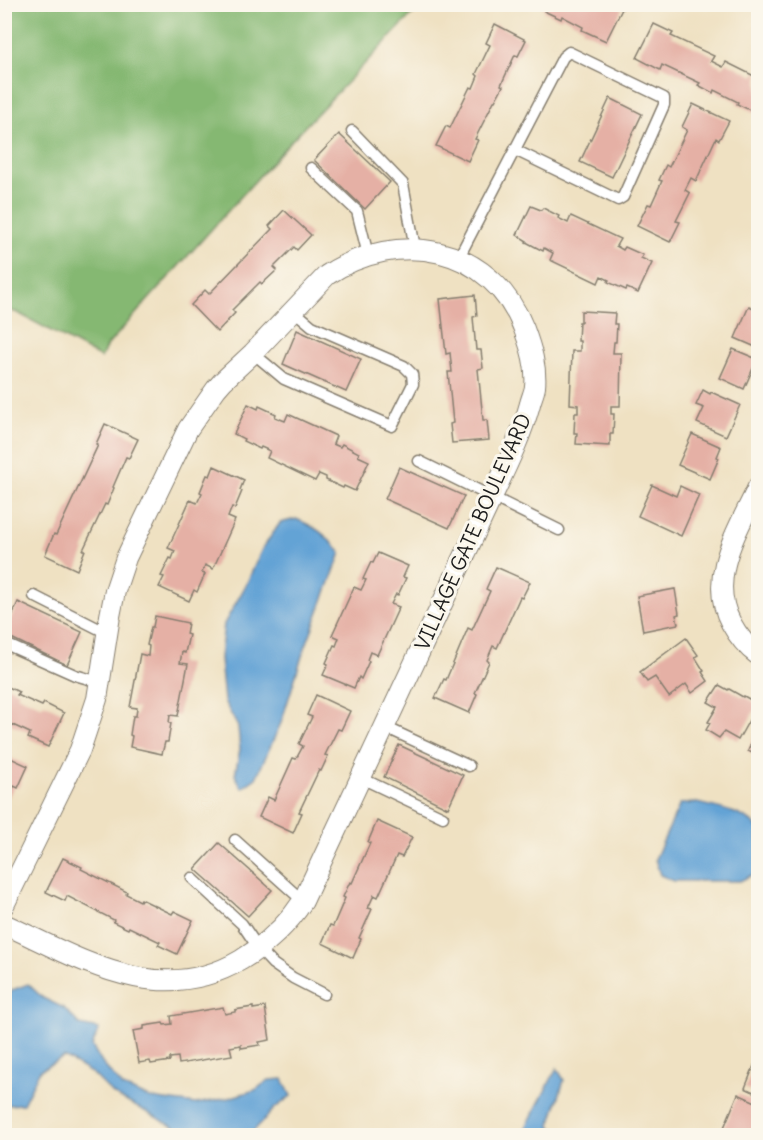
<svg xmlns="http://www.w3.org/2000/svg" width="763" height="1140" viewBox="0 0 763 1140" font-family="Delius,sans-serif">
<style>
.forest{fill:#85b872;stroke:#506a47;stroke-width:1.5}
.water{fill:#63a3d5;stroke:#406078;stroke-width:1.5}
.building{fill:#e5b0a5}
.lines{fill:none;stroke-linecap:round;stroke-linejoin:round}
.lane-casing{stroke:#867e6f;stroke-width:13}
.street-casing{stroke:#867e6f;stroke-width:22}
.lane{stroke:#fff;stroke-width:10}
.street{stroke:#fff;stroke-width:20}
.labels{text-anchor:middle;stroke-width:6;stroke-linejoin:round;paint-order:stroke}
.street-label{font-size:20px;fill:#1c1c1c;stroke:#fbf7ec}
</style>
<rect width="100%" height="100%" fill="#fbf7ec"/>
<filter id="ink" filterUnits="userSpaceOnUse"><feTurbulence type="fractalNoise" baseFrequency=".0167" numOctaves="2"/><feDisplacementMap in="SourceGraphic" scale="12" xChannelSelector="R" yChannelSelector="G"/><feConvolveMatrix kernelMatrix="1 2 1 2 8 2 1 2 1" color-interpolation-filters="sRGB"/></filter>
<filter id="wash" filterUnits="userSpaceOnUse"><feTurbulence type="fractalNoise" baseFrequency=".008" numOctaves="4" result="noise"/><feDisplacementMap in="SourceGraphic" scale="24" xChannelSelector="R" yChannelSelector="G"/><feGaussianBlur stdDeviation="1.35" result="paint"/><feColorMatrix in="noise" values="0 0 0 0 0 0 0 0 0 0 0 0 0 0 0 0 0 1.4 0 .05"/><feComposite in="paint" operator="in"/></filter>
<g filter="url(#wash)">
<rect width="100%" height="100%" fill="#efe1c2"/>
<polygon class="forest" points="4,5 5,4 421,5 290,142 106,347 101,358 18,313 5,309"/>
<g class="water">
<path d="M296,519C318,528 326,535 341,553L302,656L281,723L256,778L242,788L235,775L240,749L238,727L224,701L220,658L224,624L246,585L262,549L280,523Z"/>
<path d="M697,803C718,808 744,812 758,828V872L740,881H674L660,875L655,859L680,804Z"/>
<polygon points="28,984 43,998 64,1008 80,1025 99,1029 92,1046 102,1063 123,1087 150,1098 196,1104 228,1098 255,1090 269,1080 283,1079 291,1096 274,1109 250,1135 188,1135 156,1117 114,1095 93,1074 64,1057 40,1070 23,1104 8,1105 4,1099 5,1005 12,990"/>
<polygon points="557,1068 564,1080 550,1126 561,1135 522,1135"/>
</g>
<g id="blocks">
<g class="building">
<polygon points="537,4 613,4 622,9 606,41 582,30 583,27 562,16 561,19 544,11 545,8"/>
<polygon points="495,24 526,40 518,56 515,55 501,85 503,86 495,101 494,101 475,139 478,140 468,161 436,146 446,126 450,128 470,87 473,88 478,76 476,74 490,45 486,43"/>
<polygon points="654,24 673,33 671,36 714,56 711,61 723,67 726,62 754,76 756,72 758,74 758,114 737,104 738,102 714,90 713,93 698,85 700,83 662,65 660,70 637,58"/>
<polygon points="610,98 642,114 612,177 580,162"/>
<polygon points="693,104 729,121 719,140 716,138 696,181 691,178 685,190 690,193 676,221 680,222 670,242 637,226 648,204 651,205 662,181 659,180 666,165 669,167 687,130 682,127"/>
<polygon points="339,134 390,182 365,209 314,160"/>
<polygon points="531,206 541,210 543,208 559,216 558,218 568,223 571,216 620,239 616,246 623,250 625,247 643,255 641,258 652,263 638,293 627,288 626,290 608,282 609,280 601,276 598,283 550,260 553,253 544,248 543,251 526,242 527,241 517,235"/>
<polygon points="284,210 311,235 297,250 294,247 274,267 277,270 262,284 260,282 232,310 235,313 217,332 191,305 205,290 209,294 272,229 269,226"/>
<polygon points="475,295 477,316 473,317 476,350 481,350 483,368 478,369 483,420 487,420 489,440 452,443 450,424 453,423 448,372 452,372 450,353 446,354 440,299"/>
<polygon points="749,306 758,310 758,348 735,338"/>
<polygon points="581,311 615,313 614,324 617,324 616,342 614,342 613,353 621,353 620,406 611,406 611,414 614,414 613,434 610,434 610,446 576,444 577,433 574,433 575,413 578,413 578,405 570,404 572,351 580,351 580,341 578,341 579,322 581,322"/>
<polygon points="297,330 361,359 346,392 283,364"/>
<polygon points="733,349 757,359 744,389 720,378"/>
<polygon points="703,390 710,394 711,392 740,405 726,436 697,423 704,408 696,405"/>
<polygon points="248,404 258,409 259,406 276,414 275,417 285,421 288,414 336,436 333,444 340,447 342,444 359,453 358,456 369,461 355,491 344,486 343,488 326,480 326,477 319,474 315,481 267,458 270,451 261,447 260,449 243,441 244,439 234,434"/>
<polygon points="105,424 138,439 129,458 126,457 113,487 114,488 107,505 105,504 83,550 85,550 77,570 45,555 54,534 56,535 98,445 96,444"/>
<polygon points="692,434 721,447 717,457 719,458 710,479 678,465"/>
<polygon points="214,466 244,480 240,490 242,491 235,508 232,507 228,517 235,520 213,569 205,565 202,573 205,574 197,592 194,590 189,601 159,587 164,577 161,576 170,558 172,559 175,551 168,548 190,500 197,503 202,493 200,492 207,475 210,476"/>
<polygon points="399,467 464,496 449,528 385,499"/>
<polygon points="652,485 676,496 680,486 699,495 681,536 638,516"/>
<polygon points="378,553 408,566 403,577 406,578 398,595 396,594 391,604 399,607 377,655 370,652 367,660 369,661 361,679 359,677 354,688 323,675 328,664 326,663 334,645 336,646 339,638 332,635 354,587 361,590 366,580 363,579 371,562 373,563"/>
<polygon points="496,567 530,582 522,598 520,597 497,648 493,646 487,660 489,662 475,693 477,694 469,713 435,698 444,679 446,680 468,628 472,630 490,591 486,589"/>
<polygon points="675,589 679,614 676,615 678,624 643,631 637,596"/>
<polygon points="18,602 82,632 67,665 5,635 5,632"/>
<polygon points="155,616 188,623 186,634 189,635 185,653 182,652 180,663 188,664 178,716 170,715 169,723 171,723 168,742 165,742 162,754 130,747 132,736 130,735 133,716 136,716 137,708 130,707 140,654 148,656 149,646 147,645 151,627 153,627"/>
<polygon points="686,638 698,655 695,657 704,671 702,672 708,681 692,693 686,684 669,697 655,677 647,682 640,672"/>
<polygon points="4,685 19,692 17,695 42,706 44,703 64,713 48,747 28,738 30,733 4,721"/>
<polygon points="719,685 728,690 729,689 743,697 744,696 758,704 738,740 724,732 719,738 706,730 710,723 708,722 717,707 708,702"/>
<polygon points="316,695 350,711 341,730 338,729 325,755 328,756 321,771 319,770 299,812 302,813 293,833 259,817 268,797 274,800 293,758 296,759 303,746 299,744 312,717 307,715"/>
<polygon points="758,727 758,756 748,751"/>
<polygon points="399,745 463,775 448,808 384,777"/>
<polygon points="4,755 28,766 18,788 14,786 4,806"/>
<polygon points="377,821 412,837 402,857 397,855 378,897 374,895 368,908 372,909 359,938 361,939 353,958 322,943 330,925 333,926 345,898 343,897 350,882 352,883 370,843 368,842"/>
<polygon points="219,843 272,890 248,916 195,869"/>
<polygon points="63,858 82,867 81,869 127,892 126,894 140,901 141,899 172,914 174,911 193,920 177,954 158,945 160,942 129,927 128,929 113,922 114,920 67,896 65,901 46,892"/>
<polygon points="223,1007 225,1014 235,1012 235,1010 253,1007 253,1009 265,1007 270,1040 259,1042 260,1045 241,1048 241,1045 230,1047 232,1055 179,1064 178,1057 170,1058 170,1061 151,1064 150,1061 139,1063 133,1031 144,1029 144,1026 163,1023 164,1025 172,1024 171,1016"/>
<polygon points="758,1056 758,1094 745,1088"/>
<polygon points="738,1094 758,1103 758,1136 735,1136 723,1130"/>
</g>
</g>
</g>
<g filter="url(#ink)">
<use href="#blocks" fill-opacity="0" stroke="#867e6f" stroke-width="1.5"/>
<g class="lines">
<g class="lane-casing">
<g id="lane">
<polyline points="352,131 403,184 415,248"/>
<polyline points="311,168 357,211 368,255"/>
<polyline points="458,259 563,57 569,52 664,98 664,105 623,197 618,200 515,150"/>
<polyline points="253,353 284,379 392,426 413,384 412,374 404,366 312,326 293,310"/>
<polyline points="419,461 559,530"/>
<polyline points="34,596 107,633"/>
<polyline points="10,646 75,675 99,682"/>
<polyline points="385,727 469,766"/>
<polyline points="361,778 443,817"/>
<polyline points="235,840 303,901"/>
<polyline points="192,878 242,924 259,949 273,964 293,978 324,994"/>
</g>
</g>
<g class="street-casing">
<g id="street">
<path d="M758,487C739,529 706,577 731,623C738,636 747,647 758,655"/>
<path d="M4,905L80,750L97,699L110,616L115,591L126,558L188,429L216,389L223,381L253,353L327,275C399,228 491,245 524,329C531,348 537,367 535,387C534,393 531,399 530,404C521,437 506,467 492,497L303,901C287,926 267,944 241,960C158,1009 81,959 4,924"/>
</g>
</g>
<use href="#lane" class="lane"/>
<use href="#street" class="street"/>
</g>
</g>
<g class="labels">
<g class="street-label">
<text transform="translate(473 532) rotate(-66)" y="7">VILLAGE GATE BOULEVARD</text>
</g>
</g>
<rect width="763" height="1140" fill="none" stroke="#fbf7ec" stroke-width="24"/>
</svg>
